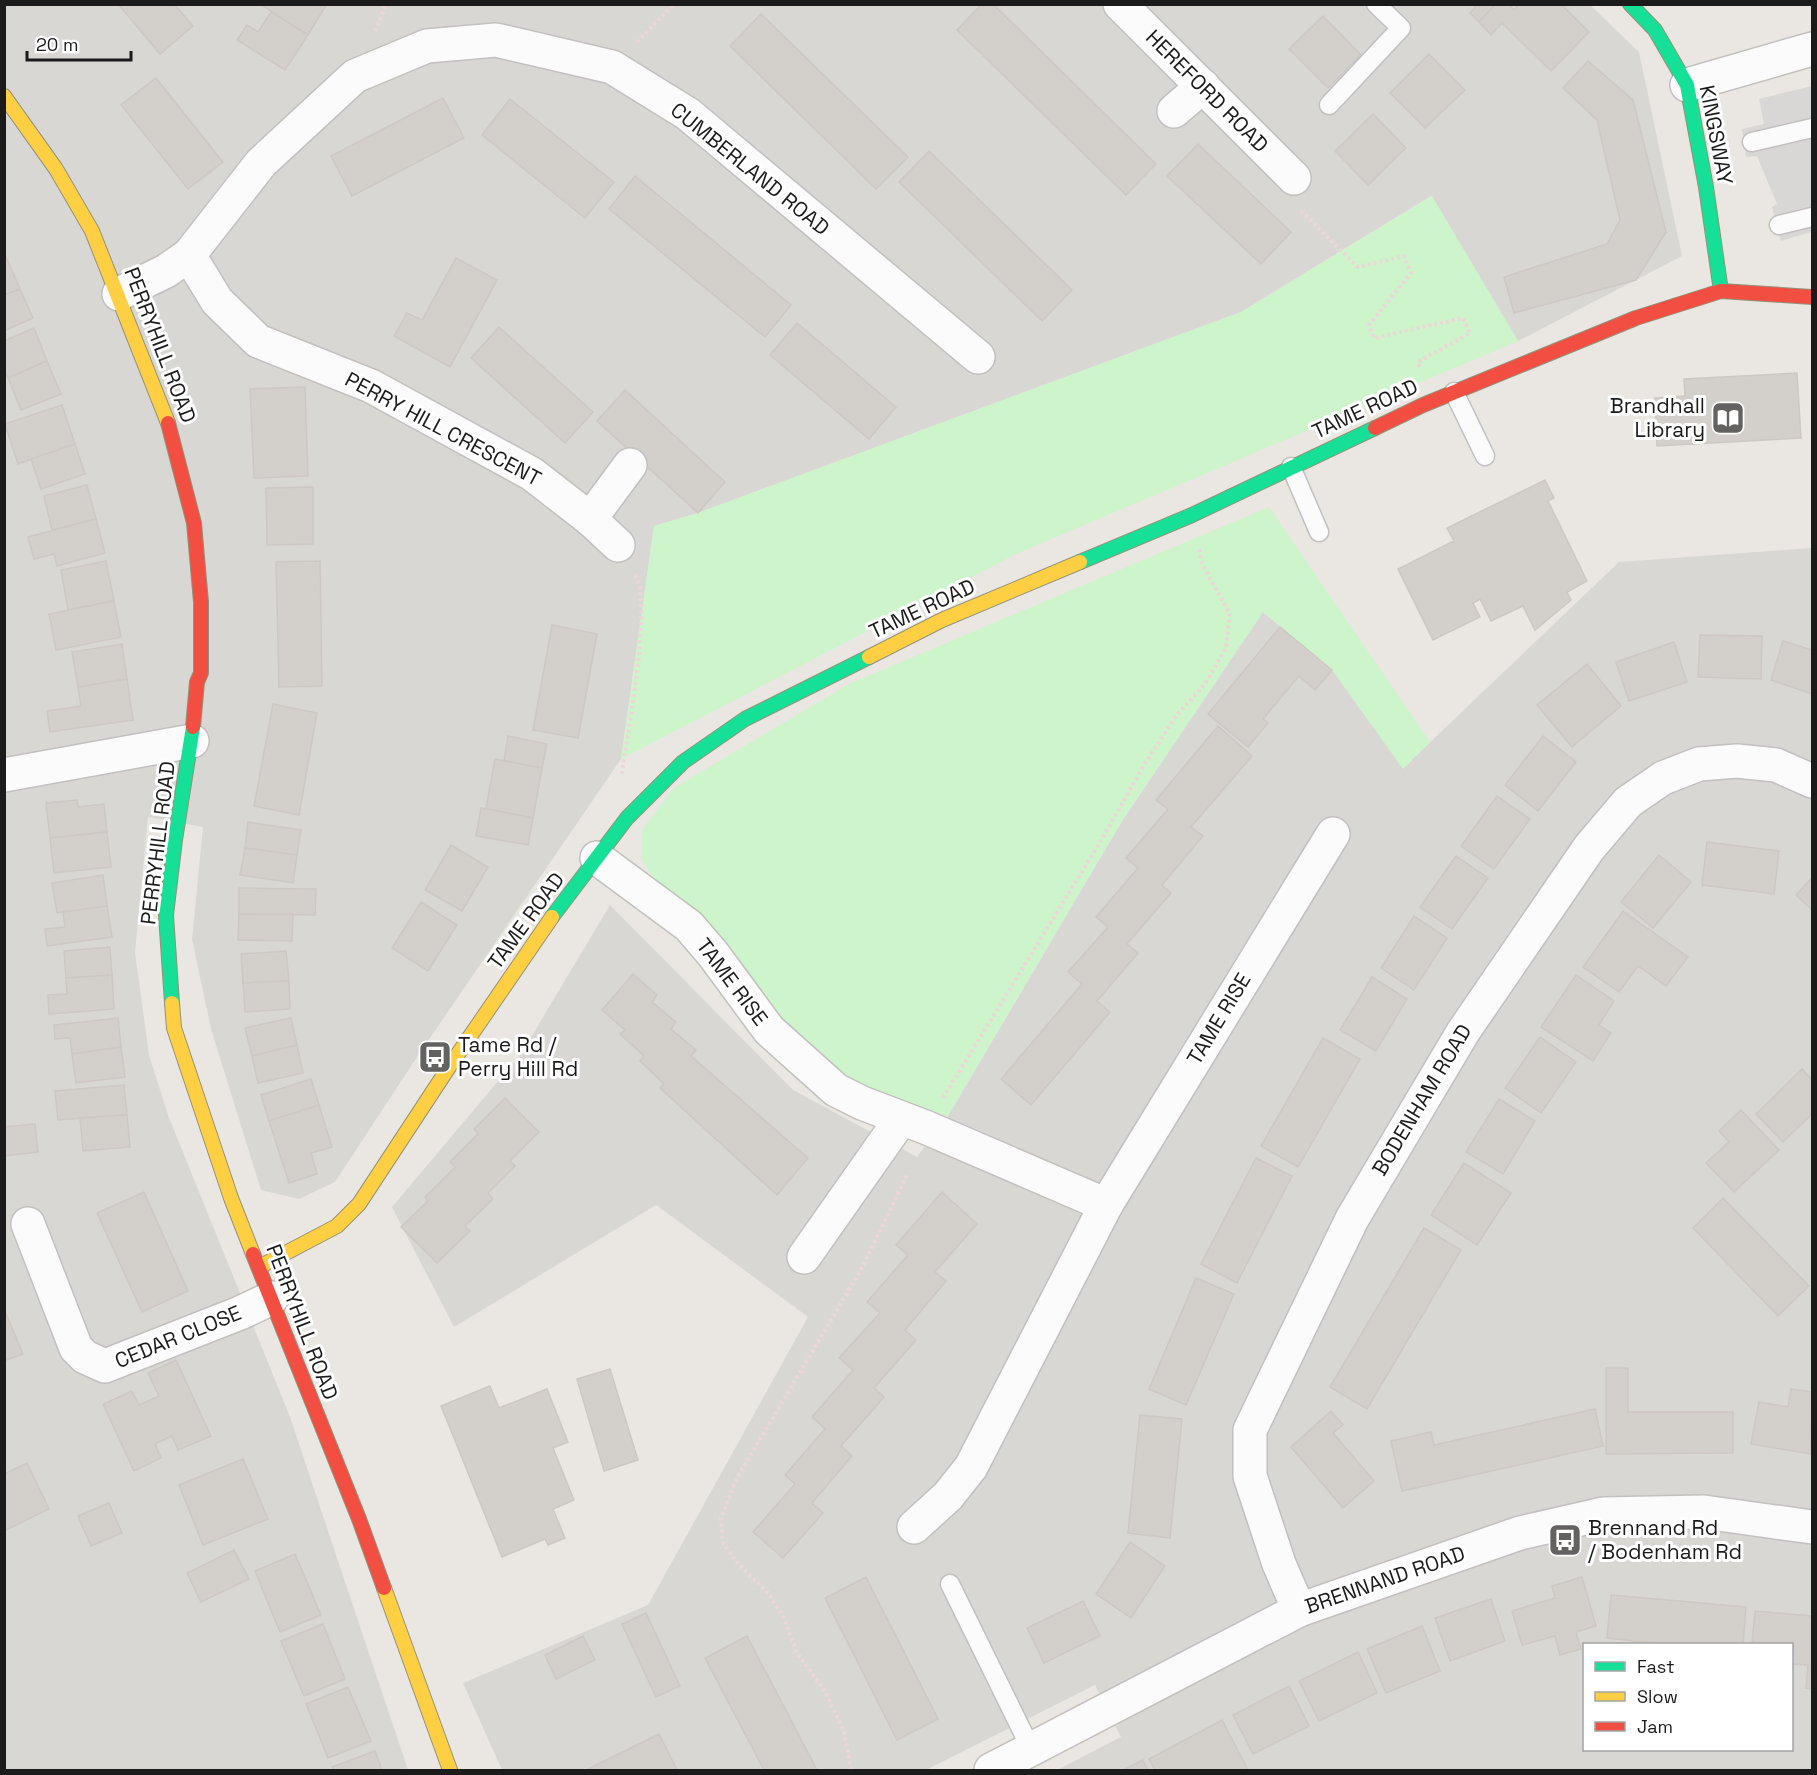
<svg xmlns="http://www.w3.org/2000/svg" width="1817" height="1775" viewBox="0 0 1817 1775" font-family="'Space Grotesk',sans-serif">
<style>
.residential{fill:#d9d7d4;fill-rule:evenodd}
.park{fill:#cdf4ca}
.parking{fill:#d8d7d5}
.building{fill:#d3cfcb;stroke:#cdc8c4;stroke-width:1.5}
.lines{fill:none;stroke-linecap:round;stroke-linejoin:round}
.lane-casing{stroke:#c2c1bf;stroke-width:21}
.street-casing{stroke:#c2c1bf;stroke-width:36}
.fast-casing{stroke:#93937b;stroke-width:16}
.slow-casing{stroke:#93937b;stroke-width:16}
.jam-casing{stroke:#93937b;stroke-width:16}
.path{stroke:#ead8d6;stroke-width:4;stroke-dasharray:3 3;stroke-linecap:butt}
.lane{stroke:#fcfbfb;stroke-width:18}
.street{stroke:#fcfbfb;stroke-width:33}
.fast{stroke:#16e098;stroke-width:14}
.slow{stroke:#ffcf43;stroke-width:14}
.jam{stroke:#f24e42;stroke-width:14}
.labels{text-anchor:middle;stroke-width:6;stroke-linejoin:round;paint-order:stroke}
.street-label{font-size:21px;fill:#1b1b1b;stroke:#fff}
.poi-label{font-size:21px;fill:#1b1b1b;stroke:#fff;text-anchor:start}
</style>
<rect width="100%" height="100%" fill="#eae7e2"/>
<g class="residential">
<polygon points="5,5 1590,5 1639,52 1682,256 1518,341 1431,196 1241,312 698,513 654,526 621,759 419,1054 335,1182 299,1199 261,1190 211,1029 192,939 203,827 148,817 135,952 149,1055 168,1115 290,1417 408,1770 5,1770"/>
<path d="M1812,548V1770H1057L1121,1737L1095,1685L926,1770H502L463,1683L648,1605L808,1317L656,1205L454,1327L392,1207L521,1054L610,905L793,1090L917,1157L948,1116L1122,821L1263,612L1333,671L1403,768L1619,562ZM1584,1644H1792V1750H1584Z"/>
</g>
<g class="park">
<polygon points="1432,196 1518,341 1016,554 621,759 654,526 698,513 1241,312"/>
<polygon points="1269,507 1430,742 1403,769 1333,671 1263,612 1122,821 948,1116 840,1081 779,1028 713,939 653,877 641,858 642,830 674,788 849,684"/>
</g>
<polygon class="parking" points="1812,86 1812,235 1811,232 1781,241 1772,207 1777,204 1757,156 1746,157 1742,129 1764,124 1759,99"/>
<g class="building">
<polygon points="118,4 174,4 193,26 160,54"/>
<polygon points="260,4 327,4 308,35"/>
<polygon points="982,4 993,4 1156,164 1126,195 957,30"/>
<polygon points="1478,4 1496,4 1479,22 1470,13"/>
<polygon points="1496,4 1508,4 1514,10 1519,4 1561,4 1589,32 1551,71 1502,23 1491,35 1479,22"/>
<polygon points="271,12 308,35 285,70 237,40 247,25 258,32"/>
<polygon points="761,14 908,157 876,189 730,46"/>
<polygon points="1323,16 1361,55 1328,88 1289,49"/>
<polygon points="1429,54 1465,90 1425,128 1390,93"/>
<polygon points="1588,61 1633,100 1666,232 1636,280 1514,313 1504,277 1607,244 1620,220 1597,120 1563,88"/>
<polygon points="156,78 223,162 188,189 121,105"/>
<polygon points="443,98 464,138 352,196 331,156"/>
<polygon points="510,99 614,182 585,218 482,135"/>
<polygon points="1373,114 1406,148 1368,185 1335,151"/>
<polygon points="1198,144 1291,232 1261,264 1167,176"/>
<polygon points="929,151 1072,290 1042,321 899,182"/>
<polygon points="635,176 791,305 765,337 609,209"/>
<polygon points="4,252 20,289 4,295"/>
<polygon points="456,258 497,280 450,367 394,336 407,313 422,320"/>
<polygon points="20,289 33,318 4,331 4,295"/>
<polygon points="797,323 896,407 869,439 770,355"/>
<polygon points="499,327 593,412 565,443 471,358"/>
<polygon points="34,328 47,361 8,378 4,370 4,341"/>
<polygon points="47,361 61,394 21,410 8,378"/>
<polygon points="1797,373 1801,438 1657,446 1655,398 1685,396 1684,379"/>
<polygon points="305,387 308,476 254,478 250,389"/>
<polygon points="625,390 725,482 698,513 597,421"/>
<polygon points="62,405 75,444 18,464 5,424"/>
<polygon points="75,444 85,474 41,489 31,459"/>
<polygon points="1545,480 1554,498 1548,501 1587,581 1567,592 1571,600 1535,630 1523,606 1491,621 1480,599 1473,603 1480,617 1433,640 1398,569 1454,541 1447,528"/>
<polygon points="87,485 96,519 52,530 44,496"/>
<polygon points="313,487 313,544 267,545 266,488"/>
<polygon points="96,519 105,553 57,566 54,554 34,559 28,537"/>
<polygon points="106,561 114,601 68,610 61,570"/>
<polygon points="320,561 322,686 279,687 276,562"/>
<polygon points="114,601 121,637 56,650 49,614"/>
<polygon points="552,625 597,634 578,738 533,730"/>
<polygon points="1280,627 1332,670 1315,690 1299,676 1263,719 1268,723 1248,747 1208,714"/>
<polygon points="1700,635 1762,636 1761,679 1698,677"/>
<polygon points="1783,641 1812,650 1812,694 1771,680"/>
<polygon points="1674,642 1687,682 1629,701 1616,662"/>
<polygon points="122,644 127,679 78,687 72,652"/>
<polygon points="1587,664 1621,706 1572,747 1537,705"/>
<polygon points="127,679 133,720 50,732 47,711 81,706 78,687"/>
<polygon points="273,704 317,713 299,815 254,806"/>
<polygon points="1218,726 1252,756 1191,827 1203,836 1162,885 1171,893 1127,944 1138,953 1097,1001 1110,1012 1031,1105 1001,1079 1082,984 1068,972 1108,927 1096,917 1138,868 1126,858 1168,809 1156,800"/>
<polygon points="508,736 547,744 542,768 504,761"/>
<polygon points="1543,736 1576,762 1538,811 1505,785"/>
<polygon points="495,759 542,768 533,818 486,809"/>
<polygon points="1497,796 1530,819 1494,869 1461,846"/>
<polygon points="77,800 78,807 104,804 107,832 50,838 46,803"/>
<polygon points="481,808 533,818 528,845 476,836"/>
<polygon points="248,822 301,830 297,855 245,848"/>
<polygon points="107,832 111,867 54,873 50,838"/>
<polygon points="1707,842 1779,851 1774,894 1702,885"/>
<polygon points="451,845 488,867 462,911 425,890"/>
<polygon points="245,848 297,855 293,883 240,875"/>
<polygon points="1659,855 1691,882 1653,928 1621,902"/>
<polygon points="1456,856 1488,878 1452,929 1420,907"/>
<polygon points="103,875 107,906 57,913 52,883"/>
<polygon points="1812,878 1812,910 1796,895"/>
<polygon points="239,888 316,889 315,915 239,914"/>
<polygon points="421,902 457,925 428,971 392,948"/>
<polygon points="107,906 112,937 47,946 45,929 65,927 63,912"/>
<polygon points="1623,911 1688,957 1666,986 1638,966 1619,992 1583,967"/>
<polygon points="239,914 293,914 292,941 238,940"/>
<polygon points="1414,916 1447,938 1414,990 1381,968"/>
<polygon points="110,947 112,975 66,978 64,951"/>
<polygon points="286,951 289,981 243,983 241,954"/>
<polygon points="633,974 657,995 652,1002 676,1022 671,1029 696,1050 691,1056 808,1158 777,1195 660,1088 664,1084 640,1061 644,1056 620,1034 625,1030 602,1010"/>
<polygon points="112,975 114,1009 49,1014 48,995 67,994 66,978"/>
<polygon points="1576,975 1614,1001 1599,1025 1611,1033 1593,1061 1541,1027"/>
<polygon points="1372,977 1407,999 1376,1051 1340,1030"/>
<polygon points="289,981 290,1009 245,1012 243,983"/>
<polygon points="118,1018 121,1047 72,1054 70,1038 55,1039 54,1025"/>
<polygon points="291,1018 297,1045 252,1056 245,1028"/>
<polygon points="1540,1037 1576,1062 1541,1113 1505,1088"/>
<polygon points="1323,1038 1360,1059 1298,1167 1261,1146"/>
<polygon points="297,1045 303,1073 258,1083 252,1056"/>
<polygon points="121,1047 125,1077 76,1083 72,1054"/>
<polygon points="1802,1069 1812,1080 1812,1114 1783,1142 1756,1114"/>
<polygon points="311,1079 319,1105 269,1121 261,1095"/>
<polygon points="124,1085 127,1115 58,1120 55,1091"/>
<polygon points="505,1098 539,1132 510,1161 515,1166 488,1193 493,1199 465,1226 470,1231 437,1263 401,1227 428,1201 425,1197 455,1167 450,1162 478,1134 474,1129"/>
<polygon points="1499,1099 1535,1121 1503,1174 1466,1152"/>
<polygon points="319,1105 332,1147 311,1153 317,1174 289,1183 269,1121"/>
<polygon points="1741,1110 1779,1150 1734,1192 1706,1163 1729,1142 1719,1131"/>
<polygon points="127,1115 130,1147 83,1151 80,1118"/>
<polygon points="35,1124 38,1152 4,1156 4,1127"/>
<polygon points="1256,1158 1292,1176 1237,1283 1201,1264"/>
<polygon points="1464,1163 1511,1193 1477,1245 1431,1215"/>
<polygon points="144,1192 188,1291 142,1312 97,1213"/>
<polygon points="942,1192 977,1224 935,1272 946,1281 905,1330 916,1340 874,1388 884,1397 841,1446 852,1456 812,1503 823,1513 783,1558 753,1532 795,1484 785,1475 825,1429 812,1417 853,1370 839,1358 880,1313 867,1302 908,1255 896,1245"/>
<polygon points="1723,1198 1809,1286 1778,1316 1693,1228"/>
<polygon points="1424,1228 1461,1250 1367,1409 1330,1387"/>
<polygon points="1196,1278 1234,1294 1186,1405 1149,1389"/>
<polygon points="4,1309 23,1354 4,1361"/>
<polygon points="176,1360 211,1436 178,1450 172,1436 155,1444 161,1458 134,1471 103,1404 132,1391 139,1405 159,1396 148,1373"/>
<polygon points="1606,1368 1628,1368 1628,1412 1733,1412 1733,1453 1606,1454"/>
<polygon points="610,1369 638,1460 604,1471 577,1379"/>
<polygon points="490,1386 499,1408 547,1389 568,1442 553,1448 574,1500 553,1509 565,1538 548,1545 545,1539 502,1557 441,1406"/>
<polygon points="1791,1389 1812,1392 1811,1454 1751,1444 1759,1402 1788,1407"/>
<polygon points="1595,1409 1603,1446 1402,1491 1391,1441 1431,1432 1434,1445"/>
<polygon points="1331,1411 1343,1425 1333,1433 1374,1481 1343,1508 1291,1447"/>
<polygon points="1140,1415 1182,1419 1170,1538 1128,1533"/>
<polygon points="243,1459 268,1519 203,1545 179,1485"/>
<polygon points="27,1463 49,1509 4,1531 4,1474"/>
<polygon points="109,1503 122,1533 91,1546 78,1516"/>
<polygon points="1130,1542 1165,1566 1131,1618 1096,1594"/>
<polygon points="234,1550 249,1579 201,1602 187,1573"/>
<polygon points="295,1554 321,1615 280,1632 255,1571"/>
<polygon points="866,1577 938,1719 897,1740 825,1598"/>
<polygon points="1582,1577 1596,1626 1576,1632 1581,1649 1560,1655 1555,1636 1522,1645 1512,1611 1555,1598 1552,1586"/>
<polygon points="1611,1595 1746,1607 1743,1644 1660,1644 1607,1638"/>
<polygon points="1491,1599 1505,1641 1450,1661 1435,1618"/>
<polygon points="1083,1601 1100,1636 1044,1663 1027,1628"/>
<polygon points="1755,1611 1812,1616 1812,1689 1806,1688 1808,1665 1792,1664 1792,1644 1752,1644"/>
<polygon points="646,1613 680,1686 656,1697 622,1624"/>
<polygon points="323,1624 345,1679 304,1696 281,1641"/>
<polygon points="1422,1626 1440,1671 1386,1693 1367,1649"/>
<polygon points="583,1636 595,1660 556,1679 545,1655"/>
<polygon points="747,1636 817,1770 764,1770 705,1658"/>
<polygon points="1358,1652 1377,1693 1319,1721 1299,1681"/>
<polygon points="1289,1686 1309,1726 1253,1754 1233,1715"/>
<polygon points="348,1687 371,1741 328,1758 306,1704"/>
<polygon points="1222,1720 1248,1770 1155,1770 1149,1759"/>
<polygon points="659,1734 677,1770 586,1770"/>
<polygon points="375,1751 382,1770 334,1770 332,1767"/>
<polygon points="1143,1760 1148,1770 1123,1770"/>
</g>
<g class="lines">
<g class="lane-casing">
<g id="lane">
<polyline points="1329,105 1401,28 1376,4"/>
<polyline points="1752,142 1812,128"/>
<polyline points="1779,225 1812,217"/>
<polyline points="1454,392 1485,456"/>
<polyline points="1291,467 1319,532"/>
<polyline points="950,1584 1031,1749"/>
</g>
</g>
<g class="street-casing">
<g id="street">
<polyline points="1120,4 1294,178"/>
<polyline points="1687,85 1812,49"/>
<polyline points="1174,111 1203,86"/>
<polyline points="189,255 217,301 258,341 371,386 532,474 590,519 618,545"/>
<polyline points="119,294 166,271 189,255 261,163 355,76 427,46 496,40 612,67 688,114 978,357"/>
<polyline points="590,519 630,465"/>
<polyline points="4,775 192,741"/>
<polyline points="597,858 689,926 713,954 769,1030 836,1090 862,1103 925,1127 1106,1205"/>
<polyline points="28,1224 76,1348 85,1357 105,1366 240,1313 272,1298"/>
<polyline points="804,1257 901,1119"/>
<polyline points="914,1527 948,1496 971,1467 1106,1205 1333,834"/>
<polyline points="1299,1610 1279,1564 1250,1476 1250,1430 1352,1219 1463,1032 1589,848 1628,802 1663,778 1699,764 1737,761 1776,765 1812,781"/>
<polyline points="991,1770 1299,1610 1520,1533 1603,1514 1704,1512 1812,1527"/>
</g>
</g>
<g class="fast-casing">
<g id="fast">
<polyline points="1630,4 1655,30 1687,85 1706,187 1721,291"/>
<polyline points="1080,562 1192,515 1375,428"/>
<polyline points="552,917 627,818 683,762 745,719 869,657"/>
<polyline points="172,1003 166,915 175,840 193,727"/>
</g>
</g>
<g class="slow-casing">
<g id="slow">
<polyline points="4,96 56,169 92,231 168,423"/>
<polyline points="869,657 942,620 1080,562"/>
<polyline points="172,1003 174,1028 231,1198 253,1254"/>
<polyline points="259,1267 337,1226 359,1204 449,1067 552,917"/>
<polyline points="384,1588 450,1770"/>
</g>
</g>
<g class="jam-casing">
<g id="jam">
<polyline points="168,423 194,523 201,602 201,673 197,682 193,727"/>
<polyline points="1375,428 1423,405 1636,318 1721,291 1812,297"/>
<polyline points="253,1254 359,1519 384,1588"/>
</g>
</g>
<g class="path">
<polyline points="375,31 386,4"/>
<polyline points="637,42 674,4"/>
<polyline points="1301,211 1358,267 1404,256 1411,273 1369,325 1374,338 1463,318 1470,333 1418,362 1421,369"/>
<path d="M622,774C627,734 653,605 635,574"/>
<polyline points="943,1098 1102,839 1144,765 1176,716 1205,684 1226,648 1230,614 1202,564 1199,548"/>
<polyline points="851,1770 844,1731 825,1691 797,1653 783,1616 768,1593 739,1565 723,1543 721,1518 737,1478 862,1268 907,1175"/>
</g>
<use href="#lane" class="lane"/>
<use href="#street" class="street"/>
<use href="#fast" class="fast"/>
<use href="#slow" class="slow"/>
<use href="#jam" class="jam"/>
</g>
<defs>
<g id="library-square" transform="scale(1.725)"><rect x="-9" y="-9" width="18" height="18" rx="4" fill="#636261" stroke="#fff"/><path d="M-6-4Q-3-5.5-.7-3.5V5Q-3 3-6 4ZM6-4Q3-5.5 .7-3.5V5Q3 3 6 4Z" fill="#fff"/></g>
<g id="bus-square" transform="scale(1.725)"><rect x="-9" y="-9" width="18" height="18" rx="4" fill="#636261" stroke="#fff"/><path d="M-5-6H5V4H4V6H2V4H-2V6H-4V4H-5ZM-3.5-4V0h7V-4ZM-3.5 1.2v1.5H-2V1.2ZM2 1.2v1.5H3.5V1.2Z" fill="#fff"/></g>
</defs>
<g fill-rule="evenodd">
<use href="#library-square" x="1728" y="418"/>
<use href="#bus-square" x="435" y="1057"/>
<use href="#bus-square" x="1565" y="1540"/>
</g>
<g class="labels">
<g class="street-label">
<text transform="translate(1207 91) rotate(45)" y="7">HEREFORD ROAD</text>
<text transform="translate(1716 135) rotate(79)" y="7">KINGSWAY</text>
<text transform="translate(750 169) rotate(39)" y="7">CUMBERLAND ROAD</text>
<text transform="translate(160 345) rotate(69)" y="7">PERRYHILL ROAD</text>
<text transform="translate(1365 409) rotate(-25)" y="7">TAME ROAD</text>
<text transform="translate(443 429) rotate(28)" y="7">PERRY HILL CRESCENT</text>
<text transform="translate(922 609) rotate(-25)" y="7">TAME ROAD</text>
<text transform="translate(158 843) rotate(-83)" y="7">PERRYHILL ROAD</text>
<text transform="translate(526 921) rotate(-54)" y="7">TAME ROAD</text>
<text transform="translate(732 982) rotate(53)" y="7">TAME RISE</text>
<text transform="translate(1219 1019) rotate(-59)" y="7">TAME RISE</text>
<text transform="translate(1422 1100) rotate(-59)" y="7">BODENHAM ROAD</text>
<text transform="translate(302 1322) rotate(69)" y="7">PERRYHILL ROAD</text>
<text transform="translate(178 1337) rotate(-22)" y="7">CEDAR CLOSE</text>
<text transform="translate(1385 1580) rotate(-19)" y="7">BRENNAND ROAD</text>
</g>
<g class="poi-label">
<text x="1705" y="413" text-anchor="end">Brandhall<tspan x="1705" dy="24">Library</tspan></text>
<text x="458" y="1052">Tame Rd /<tspan x="458" dy="24">Perry Hill Rd</tspan></text>
<text x="1588" y="1535">Brennand Rd<tspan x="1588" dy="24">/ Bodenham Rd</tspan></text>
</g>
</g>
<rect width="1817" height="1775" fill="none" stroke="#1b1b1b" stroke-width="12"/>
<rect x="1583" y="1643" width="210" height="108" fill="#ffffff" stroke="#a4a4a4" stroke-width="1.5"/>
<rect x="1595" y="1662" width="30" height="9" fill="#16e098" stroke="#a4a4a4" stroke-width="1.5"/>
<text x="1637" y="1673" font-size="18" fill="#1b1b1b">Fast</text>
<rect x="1595" y="1692" width="30" height="9" fill="#ffcf43" stroke="#a4a4a4" stroke-width="1.5"/>
<text x="1637" y="1703" font-size="18" fill="#1b1b1b">Slow</text>
<rect x="1595" y="1722" width="30" height="9" fill="#f24e42" stroke="#a4a4a4" stroke-width="1.5"/>
<text x="1637" y="1733" font-size="18" fill="#1b1b1b">Jam</text>
<path d="M27 51v9h104v-9" fill="none" stroke="#1b1b1b" stroke-width="3"/>
<text x="36" y="51" font-size="18" fill="#1b1b1b" stroke="#ffffff" stroke-width="4.5" paint-order="stroke">20 m</text>
</svg>
